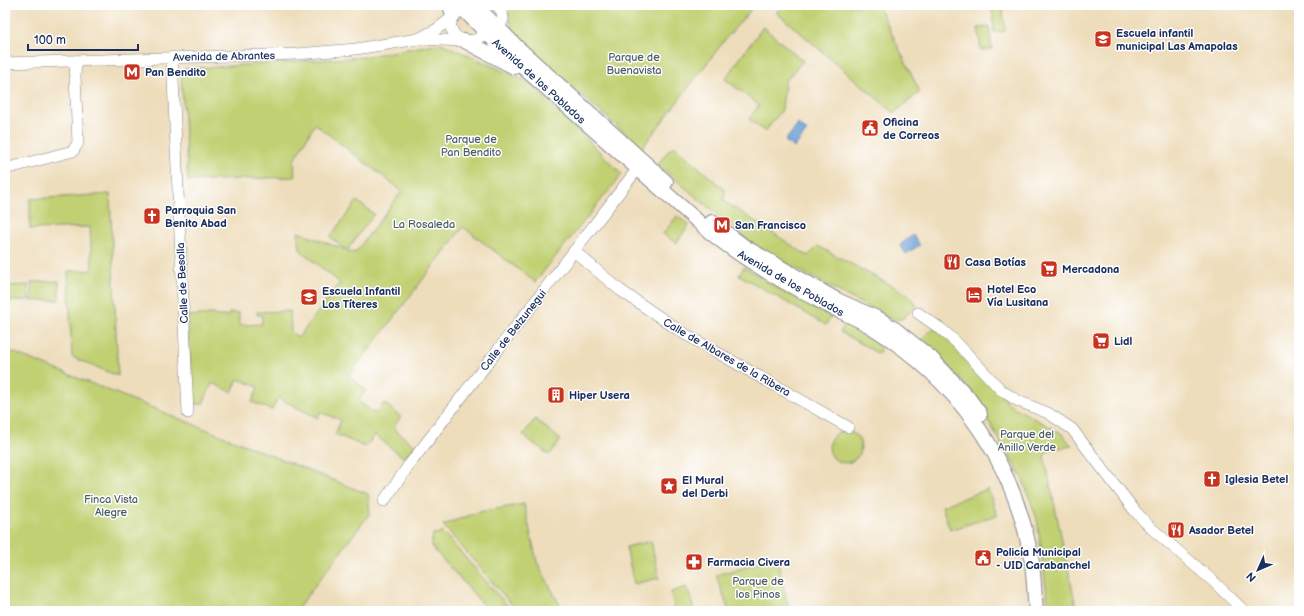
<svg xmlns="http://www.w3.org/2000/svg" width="1304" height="616" viewBox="0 0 1304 616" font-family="'Balsamiq Sans',sans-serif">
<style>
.green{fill:#c1d072;stroke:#6e8068}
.water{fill:#679dd4;stroke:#416699}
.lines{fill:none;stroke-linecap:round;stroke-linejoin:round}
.minor-casing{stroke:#84868c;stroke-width:12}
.major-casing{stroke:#84868c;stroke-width:16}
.minor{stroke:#fff;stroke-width:11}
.major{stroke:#fff;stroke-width:14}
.labels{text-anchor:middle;stroke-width:3;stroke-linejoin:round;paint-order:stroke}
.poi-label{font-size:11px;font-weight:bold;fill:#1b2f5e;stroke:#fff;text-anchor:start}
.street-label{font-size:11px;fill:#1b2f5e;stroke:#fff}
.park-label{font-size:11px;fill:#4d5f64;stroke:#fff}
</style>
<rect width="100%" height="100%" fill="#fff"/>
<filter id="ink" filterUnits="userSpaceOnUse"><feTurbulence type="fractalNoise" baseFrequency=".025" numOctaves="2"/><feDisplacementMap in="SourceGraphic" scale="8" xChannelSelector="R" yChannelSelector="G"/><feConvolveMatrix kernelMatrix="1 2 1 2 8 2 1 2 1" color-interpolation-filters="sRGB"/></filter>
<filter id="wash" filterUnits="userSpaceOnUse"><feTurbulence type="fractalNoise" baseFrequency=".012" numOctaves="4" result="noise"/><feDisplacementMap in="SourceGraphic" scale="16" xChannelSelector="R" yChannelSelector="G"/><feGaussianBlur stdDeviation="0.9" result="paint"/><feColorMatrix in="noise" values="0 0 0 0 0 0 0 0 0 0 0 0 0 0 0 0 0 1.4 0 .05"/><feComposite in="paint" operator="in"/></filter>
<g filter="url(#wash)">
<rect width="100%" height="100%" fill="#edb"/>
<g class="green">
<polygon points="503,5 755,5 727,37 642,148 513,35 509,14"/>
<polygon points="784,5 878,5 920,92 894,113 776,12"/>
<polygon points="1003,9 1005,31 994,32 992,10"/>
<polygon points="763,27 803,61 785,81 782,110 765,132 749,119 759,105 725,79"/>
<polygon points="989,27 992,49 981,50 978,28"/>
<polygon points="441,43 530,83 622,174 535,282 463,227 349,376 366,390 358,401 375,414 384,403 401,417 394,426 396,428 395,430 415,446 404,458 375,435 365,447 335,434 341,420 320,412 318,418 278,398 272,410 252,402 258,387 238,379 232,392 212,383 203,404 193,404 187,316 215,314 216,316 228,316 229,313 239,313 239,325 262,324 262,315 257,315 257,312 290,311 291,331 298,338 340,283 300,250 298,232 346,250 330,237 357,201 374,214 347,250 355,253 402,191 315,124 294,160 295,177 188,181 181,74 184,69 363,57"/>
<polygon points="674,146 725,190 724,201 808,256 818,246 907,294 917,306 902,319 892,320 756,247 658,165 667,152"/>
<polygon points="110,194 118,376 72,357 68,271 92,270 90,227 30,229 30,199"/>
<polygon points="677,216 689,225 676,243 663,234"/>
<polygon points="744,267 774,286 831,317 826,325 739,275"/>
<polygon points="59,281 59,300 32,301 31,282"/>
<polygon points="28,285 29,300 6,301 5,286"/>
<polygon points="846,323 876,339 880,348 879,354 840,332"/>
<polygon points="933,329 939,331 991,383 1010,405 1061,433 1072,446 1052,449 1044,455 1077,611 1049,611 1037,519 1023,480 970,390 923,340 928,332"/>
<polygon points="5,349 368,494 370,513 296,611 5,611"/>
<polygon points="535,419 561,440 549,455 523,435"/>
<circle cx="845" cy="447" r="16"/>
<polygon points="988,489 997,515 950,530 942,506"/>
<polygon points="524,504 537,562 563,611 517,611 443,525 479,512"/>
<polygon points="443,533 449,539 512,611 489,611 431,546 433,534"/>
<polygon points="651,541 659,578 634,584 626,547"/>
<polygon points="777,557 789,611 729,611 716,575"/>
<polygon points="686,587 692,601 693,610 675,611 671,592"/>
</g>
<g class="water">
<polygon points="798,124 807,131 794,148 785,141"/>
<polygon points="913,235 920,245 906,254 900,245"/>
</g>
</g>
<g filter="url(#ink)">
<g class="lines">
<g class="minor-casing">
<g id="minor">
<polyline points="453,16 450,26 455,36 465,41"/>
<polyline points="418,39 437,29 459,12"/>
<polyline points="172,57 188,413"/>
<polyline points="5,63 297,54 356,49 418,39 465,41 476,40 501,24 503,19 502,12 497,5"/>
<polyline points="5,169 73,151 78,143 75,76 76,61"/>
<polyline points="574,251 620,290 683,333 848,427"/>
<polyline points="918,313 941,329 956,342 1001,390 1018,401 1048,413 1072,429 1135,511 1151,528 1213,581 1244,611"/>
<polyline points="384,501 409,465 642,163"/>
</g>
</g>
<g class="major-casing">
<g id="major">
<polyline points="450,5 453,16"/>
<path d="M459,5L509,55L711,233C744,259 779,280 816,299C835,310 856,317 875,329C956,380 1011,457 1030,551C1034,570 1034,591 1036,611"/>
<polyline points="475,5 518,48 666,182"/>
<polyline points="465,41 514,67"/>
<polyline points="712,222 745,247 837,300 879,319 896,330 931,358 967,396 980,414"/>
</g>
</g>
<use href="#minor" class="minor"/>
<use href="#major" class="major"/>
</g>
</g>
<defs>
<g id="school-square" transform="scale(0.9)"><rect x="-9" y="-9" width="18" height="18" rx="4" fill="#c8321e" stroke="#fff"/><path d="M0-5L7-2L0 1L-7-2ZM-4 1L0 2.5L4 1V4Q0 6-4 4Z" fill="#fff"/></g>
<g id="metro-square" transform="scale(0.9)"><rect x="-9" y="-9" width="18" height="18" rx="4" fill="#c8321e" stroke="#fff"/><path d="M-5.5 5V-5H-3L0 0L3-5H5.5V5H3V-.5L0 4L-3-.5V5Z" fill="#fff"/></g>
<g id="civic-square" transform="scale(0.9)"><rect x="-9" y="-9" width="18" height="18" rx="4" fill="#c8321e" stroke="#fff"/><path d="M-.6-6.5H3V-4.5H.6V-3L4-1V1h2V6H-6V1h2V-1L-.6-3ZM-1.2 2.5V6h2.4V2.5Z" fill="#fff"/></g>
<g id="church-square" transform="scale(0.9)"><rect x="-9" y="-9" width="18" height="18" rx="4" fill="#c8321e" stroke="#fff"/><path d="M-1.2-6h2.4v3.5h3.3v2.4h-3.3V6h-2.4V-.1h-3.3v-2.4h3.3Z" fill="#fff"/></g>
<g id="restaurant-square" transform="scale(0.9)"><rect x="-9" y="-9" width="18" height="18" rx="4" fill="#c8321e" stroke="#fff"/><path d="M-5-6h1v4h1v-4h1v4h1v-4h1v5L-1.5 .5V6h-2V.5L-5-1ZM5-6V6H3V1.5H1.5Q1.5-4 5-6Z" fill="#fff"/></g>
<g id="supermarket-square" transform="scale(0.9)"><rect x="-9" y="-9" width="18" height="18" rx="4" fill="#c8321e" stroke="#fff"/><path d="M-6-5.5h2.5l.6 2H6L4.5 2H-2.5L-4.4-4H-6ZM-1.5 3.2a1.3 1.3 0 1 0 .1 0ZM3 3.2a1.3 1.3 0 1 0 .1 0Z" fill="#fff"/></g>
<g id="hotel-square" transform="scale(0.9)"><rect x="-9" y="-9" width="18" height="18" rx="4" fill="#c8321e" stroke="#fff"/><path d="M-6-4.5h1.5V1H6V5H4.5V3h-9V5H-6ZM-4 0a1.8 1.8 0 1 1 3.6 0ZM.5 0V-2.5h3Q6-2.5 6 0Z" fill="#fff"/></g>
<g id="building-square" transform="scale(0.9)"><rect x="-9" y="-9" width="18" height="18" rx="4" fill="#c8321e" stroke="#fff"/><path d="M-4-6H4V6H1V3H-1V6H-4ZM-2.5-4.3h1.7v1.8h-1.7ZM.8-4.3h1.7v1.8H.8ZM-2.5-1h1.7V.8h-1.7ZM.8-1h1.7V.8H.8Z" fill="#fff"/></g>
<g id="sight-square" transform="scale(0.9)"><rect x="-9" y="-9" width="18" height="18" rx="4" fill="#c8321e" stroke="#fff"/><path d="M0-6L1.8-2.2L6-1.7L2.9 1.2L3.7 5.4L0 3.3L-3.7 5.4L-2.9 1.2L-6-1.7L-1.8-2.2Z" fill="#fff"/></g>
<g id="pharmacy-square" transform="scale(0.9)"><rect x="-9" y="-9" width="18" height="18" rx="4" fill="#c8321e" stroke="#fff"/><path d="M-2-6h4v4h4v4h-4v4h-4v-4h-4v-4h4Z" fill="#fff"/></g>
</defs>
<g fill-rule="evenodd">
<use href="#school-square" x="1103" y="39"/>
<use href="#metro-square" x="132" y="72"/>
<use href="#civic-square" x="870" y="128"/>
<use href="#church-square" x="152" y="216"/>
<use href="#metro-square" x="722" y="225"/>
<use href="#restaurant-square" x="952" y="262"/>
<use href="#supermarket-square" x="1049" y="269"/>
<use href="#hotel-square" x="974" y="295"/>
<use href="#school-square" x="309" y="297"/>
<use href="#supermarket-square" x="1101" y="341"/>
<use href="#building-square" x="556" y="395"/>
<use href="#church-square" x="1212" y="479"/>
<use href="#sight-square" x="669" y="486"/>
<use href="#restaurant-square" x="1176" y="530"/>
<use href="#civic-square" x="983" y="558"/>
<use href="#pharmacy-square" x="694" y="562"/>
</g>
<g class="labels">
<g class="poi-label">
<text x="1116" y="37">Escuela infantil<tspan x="1116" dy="13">municipal Las Amapolas</tspan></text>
<text x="145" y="76">Pan Bendito</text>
<text x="883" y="126">Oficina<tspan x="883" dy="13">de Correos</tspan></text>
<text x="165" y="214">Parroquia San<tspan x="165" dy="13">Benito Abad</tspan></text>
<text x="735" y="229">San Francisco</text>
<text x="965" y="266">Casa Botías</text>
<text x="1062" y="273">Mercadona</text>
<text x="987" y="293">Hotel Eco<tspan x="987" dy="13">Vía Lusitana</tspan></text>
<text x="322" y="295">Escuela Infantil<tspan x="322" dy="13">Los Títeres</tspan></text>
<text x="1114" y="345">Lidl</text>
<text x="569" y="399">Hiper Usera</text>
<text x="1225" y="483">Iglesia Betel</text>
<text x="682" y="484">El Mural<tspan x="682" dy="13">del Derbi</tspan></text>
<text x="1189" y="534">Asador Betel</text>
<text x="996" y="556">Policía Municipal<tspan x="996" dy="13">- UID Carabanchel</tspan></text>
<text x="707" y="566">Farmacia Civera</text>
</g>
<g class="street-label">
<text transform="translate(224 56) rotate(-1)" y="4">Avenida de Abrantes</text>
<text transform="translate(539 81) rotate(42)" y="4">Avenida de los Poblados</text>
<text transform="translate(182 283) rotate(-93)" y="4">Calle de Besolla</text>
<text transform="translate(791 283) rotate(30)" y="4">Avenida de los Poblados</text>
<text transform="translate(513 330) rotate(-52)" y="4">Calle de Belzunegui</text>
<text transform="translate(727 357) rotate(30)" y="4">Calle de Albares de la Ribera</text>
</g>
<g class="park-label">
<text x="634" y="61">Parque de<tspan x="634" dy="13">Buenavista</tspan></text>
<text x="471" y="143">Parque de<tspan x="471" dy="13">Pan Bendito</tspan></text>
<text x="424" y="228">La Rosaleda</text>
<text x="1027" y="438">Parque del<tspan x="1027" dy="13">Anillo Verde</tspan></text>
<text x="111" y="503">Finca Vista<tspan x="111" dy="13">Alegre</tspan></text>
<text x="758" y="585">Parque de<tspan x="758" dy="13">los Pinos</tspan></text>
</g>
</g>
<rect width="1304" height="616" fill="none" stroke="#fff" stroke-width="20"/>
<g transform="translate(1258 570) rotate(225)" stroke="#ffffff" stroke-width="3" paint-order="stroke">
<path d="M0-3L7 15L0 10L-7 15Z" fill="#1b2f5e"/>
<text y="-6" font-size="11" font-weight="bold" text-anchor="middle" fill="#1b2f5e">N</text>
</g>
<path d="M28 44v6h110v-6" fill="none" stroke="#1b2f5e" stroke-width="2"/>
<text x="34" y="44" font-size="12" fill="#1b2f5e" stroke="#ffffff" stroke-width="3" paint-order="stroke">100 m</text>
</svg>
